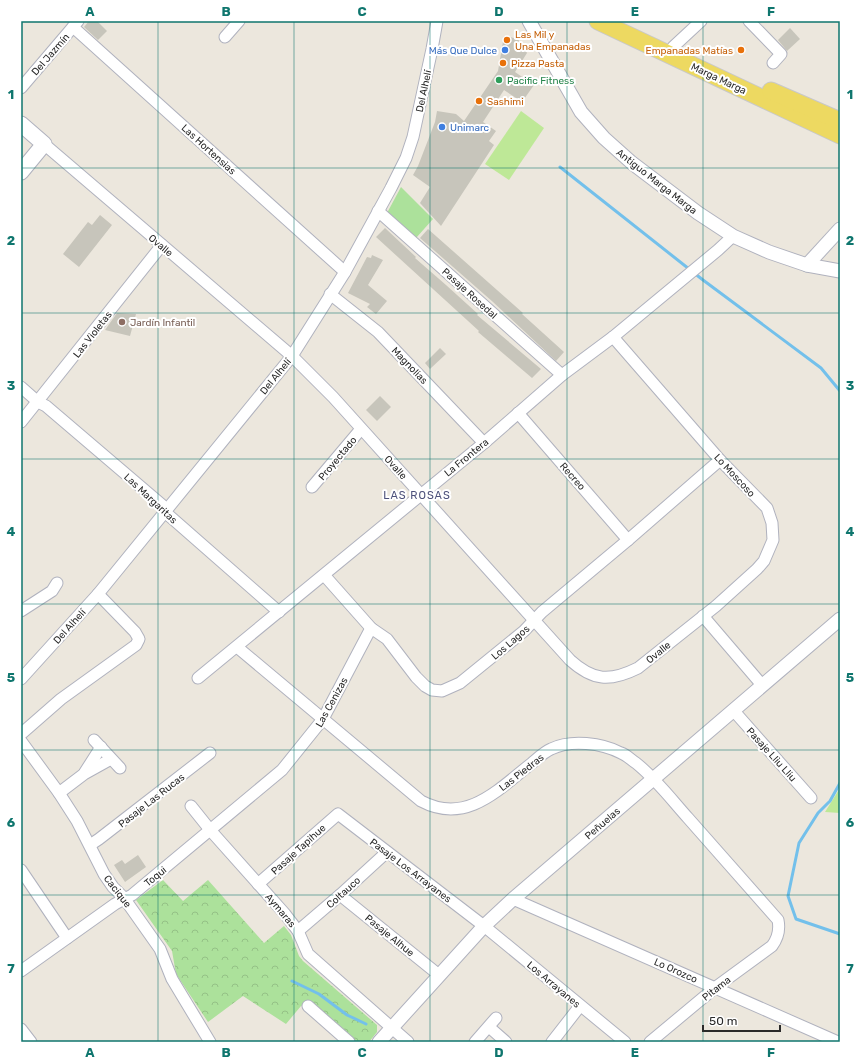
<svg xmlns="http://www.w3.org/2000/svg" width="861" height="1063" viewBox="0 0 861 1063" font-family="Rubik,sans-serif">
<style>
.grass{fill:#ace19b}
.park{fill:url(#park-crowns)}
.pitch{fill:#bee897}
.lines{fill:none;stroke-linecap:round;stroke-linejoin:round}
.stream{stroke:#73c0eb;stroke-width:3}
.building{fill:#c7c5bb}
.minor-casing{stroke:#b0b2be;stroke-width:13}
.tertiary-casing{stroke:#b0b2be;stroke-width:15}
.secondary-casing{stroke:#b0b2be;stroke-width:17}
.primary-casing{stroke:#c8c8c8;stroke-width:19}
.minor{stroke:#fff;stroke-width:11}
.tertiary{stroke:#fff;stroke-width:13}
.secondary{stroke:#fff;stroke-width:15}
.primary{stroke:#edd961;stroke-width:17}
.grid{fill:none;stroke:#0f766e;stroke-width:1;stroke-opacity:0.55}
.food-dot{fill:#e8710a;stroke:#fff;stroke-width:1.5}
.shop-dot{fill:#3f7fe0;stroke:#fff;stroke-width:1.5}
.leisure-dot{fill:#2e9e5b;stroke:#fff;stroke-width:1.5}
.education-dot{fill:#8d6e63;stroke:#fff;stroke-width:1.5}
.labels{text-anchor:middle;stroke-width:4;stroke-linejoin:round;paint-order:stroke}
.food-label{font-size:10px;fill:#c56008;stroke:#fff;text-anchor:start}
.shop-label{font-size:10px;fill:#366cbe;stroke:#fff;text-anchor:end}
.street-label{font-size:10px;fill:#2a2a2a;stroke:#fff}
.leisure-label{font-size:10px;fill:#27864d;stroke:#fff;text-anchor:start}
.education-label{font-size:10px;fill:#785e54;stroke:#fff;text-anchor:start}
.neighbourhood-label{font-size:11px;letter-spacing:1px;fill:#4c507a;stroke:#fff}
.neatline{fill:none;stroke:#0f766e;stroke-width:1.5}
.grid-label{font-size:13px;text-anchor:middle;font-weight:bold;fill:#0f766e}
</style>
<defs>
<pattern id="park-crowns" width="20" height="18" patternUnits="userSpaceOnUse"><rect width="20" height="18" fill="#ace19b"/><path d="M2 6a3 3 0 1 1 6 0M12 15a3 3 0 1 1 6 0" fill="none" stroke="#94c186"/></pattern>
</defs>
<rect width="100%" height="100%" fill="#ece7dd"/>
<polygon class="grass" points="401,187 433,219 416,238 387,213"/>
<polygon class="park" points="163,880 183,901 208,880 264,943 284,926 291,935 299,956 303,961 377,1025 377,1032 369,1042 354,1042 309,1003 301,1006 286,1024 243,996 208,1022 176,974 172,951 136,900"/>
<g class="pitch">
<polygon points="521,111 544,128 509,180 485,164"/>
<polygon points="840,788 840,813 825,812"/>
</g>
<g class="lines">
<g class="stream">
<polyline points="560,167 703,280 821,368 840,391"/>
<polyline points="840,783 830,801 818,813 799,843 788,896 796,919 840,934"/>
<polyline points="292,981 319,994 347,1015 366,1024"/>
</g>
</g>
<g class="building">
<polygon points="89,21 97,21 107,31 98,40 84,27"/>
<polygon points="790,28 800,39 787,51 778,40"/>
<polygon points="504,36 519,39 518,46 524,47 527,53 515,72 534,85 522,102 504,90 483,122 496,131 489,141 494,145 441,226 420,203 430,187 413,175 418,166 435,122 437,111 456,114 464,121 498,71"/>
<polygon points="100,215 112,225 79,267 63,254 88,222 92,225"/>
<polygon points="385,228 416,257 415,258 446,285 478,314 477,315 541,369 532,378 478,332 479,331 376,237"/>
<polygon points="428,229 523,313 522,314 564,352 556,361 493,302 420,238"/>
<polygon points="372,255 383,260 368,285 387,301 376,314 367,307 370,304 348,293 367,257 371,258"/>
<polygon points="117,313 136,314 130,336 105,330"/>
<polygon points="440,348 446,354 430,369 425,363"/>
<polygon points="380,396 391,407 377,421 366,410"/>
<polygon points="138,855 146,867 125,882 114,865 122,860 125,864"/>
</g>
<g class="lines">
<g class="minor-casing">
<g id="minor">
<polyline points="749,21 781,54 773,63"/>
<polyline points="73,27 345,272"/>
<polyline points="225,37 239,21"/>
<polyline points="673,47 701,21"/>
<polyline points="21,88 78,21"/>
<path d="M44,144L292,356L333,397L570,660C593,681 610,682 638,668L716,606L757,569L764,561L773,540L772,523L767,508L720,460L613,337"/>
<polyline points="378,211 562,375"/>
<polyline points="330,294 378,332 484,443"/>
<polyline points="21,387 38,402 46,406 162,505 165,512 279,612"/>
<polyline points="518,413 628,540"/>
<polyline points="21,422 162,245"/>
<polyline points="312,487 361,429"/>
<polyline points="324,575 371,628 387,639 416,677 425,686 432,690 442,691 460,683 524,631 542,612 628,540 720,460"/>
<polyline points="21,611 52,591 57,583"/>
<polyline points="703,616 762,685"/>
<path d="M237,647L421,801C466,825 498,790 532,763C538,758 544,752 551,749C571,739 602,743 621,753C627,755 631,760 636,763C656,779 671,799 688,818C718,852 748,886 778,920C780,930 778,938 772,946L716,987L650,1042"/>
<polyline points="198,678 484,443 562,375 613,337 718,250 733,236"/>
<polyline points="21,679 98,594 292,356 297,348 345,272 391,188 406,158 413,137 432,49 437,21"/>
<polyline points="733,710 811,798"/>
<polyline points="21,734 61,699 136,645 139,639 135,632 98,594"/>
<polyline points="94,740 120,768"/>
<polyline points="21,741 59,793 77,821 104,874 113,887 124,898 160,949 172,979 210,1042"/>
<polyline points="85,772 101,747"/>
<polyline points="59,793 84,774 111,759"/>
<polyline points="191,806 211,831 285,914 298,931 308,954 408,1042"/>
<polyline points="90,845 99,839 210,753"/>
<polyline points="21,870 67,938"/>
<polyline points="258,884 338,814 484,926 625,1042"/>
<polyline points="340,895 439,975"/>
<polyline points="513,899 838,1042"/>
<polyline points="298,931 340,895 387,852"/>
<polyline points="21,971 115,904 132,895 282,770 323,719 371,628"/>
<polyline points="308,1006 349,1042"/>
<polyline points="489,1027 506,1042"/>
<polyline points="21,1029 31,1042"/>
<polyline points="475,1042 496,1018"/>
<polyline points="552,1042 580,1006"/>
</g>
</g>
<g class="tertiary-casing">
<g id="tertiary">
<polyline points="529,21 581,112 604,138 632,163 698,213 733,236 769,252 807,265 840,271"/>
<polyline points="807,265 840,229"/>
<polyline points="379,1042 484,926 513,899 840,619"/>
</g>
</g>
<g class="secondary-casing">
<polyline id="secondary" points="21,124 44,144 21,172"/>
</g>
<g class="primary-casing">
<g id="primary">
<polyline points="598,21 840,135"/>
<polyline points="771,91 840,121"/>
</g>
</g>
<use href="#minor" class="minor"/>
<use href="#tertiary" class="tertiary"/>
<use href="#secondary" class="secondary"/>
<use href="#primary" class="primary"/>
</g>
<path class="grid" d="M158,21V1042M294,21V1042M430,21V1042M567,21V1042M703,21V1042M21,168H840M21,313H840M21,459H840M21,604H840M21,750H840M21,895H840"/>
<g class="food-dot">
<circle cx="507" cy="40" r="4"/>
<circle cx="741" cy="50" r="4"/>
<circle cx="503" cy="63" r="4"/>
<circle cx="479" cy="101" r="4"/>
</g>
<g class="shop-dot">
<circle cx="505" cy="50" r="4"/>
<circle cx="442" cy="127" r="4"/>
</g>
<circle class="leisure-dot" cx="499" cy="80" r="4"/>
<circle class="education-dot" cx="122" cy="322" r="4"/>
<g class="labels">
<g class="food-label">
<text x="515" y="38">Las Mil y<tspan x="515" dy="12">Una Empanadas</tspan></text>
<text x="733" y="54" text-anchor="end">Empanadas Matías</text>
<text x="511" y="67">Pizza Pasta</text>
<text x="487" y="105">Sashimi</text>
</g>
<g class="shop-label">
<text x="497" y="54">Más Que Dulce</text>
<text x="450" y="131" text-anchor="start">Unimarc</text>
</g>
<g class="street-label">
<text transform="translate(50 54) rotate(-49)" y="4">Del Jazmín</text>
<text transform="translate(719 78) rotate(25)" y="4">Marga Marga</text>
<text transform="translate(423 91) rotate(-78)" y="4">Del Alhelí</text>
<text transform="translate(209 149) rotate(42)" y="4">Las Hortensias</text>
<text transform="translate(657 181) rotate(38)" y="4">Antiguo Marga Marga</text>
<text transform="translate(161 245) rotate(40)" y="4">Ovalle</text>
<text transform="translate(470 293) rotate(42)" y="4">Pasaje Rosedal</text>
<text transform="translate(92 334) rotate(-52)" y="4">Las Violetas</text>
<text transform="translate(410 365) rotate(46)" y="4">Magnolias</text>
<text transform="translate(275 376) rotate(-51)" y="4">Del Alhelí</text>
<text transform="translate(466 457) rotate(-39)" y="4">La Frontera</text>
<text transform="translate(337 458) rotate(-50)" y="4">Proyectado</text>
<text transform="translate(396 467) rotate(48)" y="4">Ovalle</text>
<text transform="translate(735 475) rotate(47)" y="4">Lo Moscoso</text>
<text transform="translate(573 476) rotate(49)" y="4">Recreo</text>
<text transform="translate(151 498) rotate(43)" y="4">Las Margaritas</text>
<text transform="translate(69 626) rotate(-48)" y="4">Del Alhelí</text>
<text transform="translate(510 642) rotate(-41)" y="4">Los Lagos</text>
<text transform="translate(658 652) rotate(-39)" y="4">Ovalle</text>
<text transform="translate(331 702) rotate(-61)" y="4">Las Cenizas</text>
<text transform="translate(772 754) rotate(48)" y="4">Pasaje Lliu Lliu</text>
<text transform="translate(521 772) rotate(-38)" y="4">Las Piedras</text>
<text transform="translate(151 800) rotate(-38)" y="4">Pasaje Las Rucas</text>
<text transform="translate(602 823) rotate(-41)" y="4">Peñuelas</text>
<text transform="translate(298 849) rotate(-42)" y="4">Pasaje Tapihue</text>
<text transform="translate(411 870) rotate(37)" y="4">Pasaje Los Arrayanes</text>
<text transform="translate(155 876) rotate(-39)" y="4">Toqui</text>
<text transform="translate(118 891) rotate(52)" y="4">Cacique</text>
<text transform="translate(343 892) rotate(-42)" y="4">Coltauco</text>
<text transform="translate(281 910) rotate(50)" y="4">Aymaras</text>
<text transform="translate(390 935) rotate(39)" y="4">Pasaje Alhue</text>
<text transform="translate(676 970) rotate(24)" y="4">Lo Orozco</text>
<text transform="translate(554 984) rotate(40)" y="4">Los Arrayanes</text>
<text transform="translate(716 988) rotate(-38)" y="4">Pitama</text>
</g>
<g class="leisure-label">
<text x="507" y="84">Pacific Fitness</text>
</g>
<g class="education-label">
<text x="130" y="326">Jardín Infantil</text>
</g>
<g class="neighbourhood-label">
<text x="417" y="499">LAS ROSAS</text>
</g>
</g>
<rect width="861" height="1063" fill="none" stroke="#ffffff" stroke-width="44"/>
<path d="M703 1025v6h77v-6" fill="none" stroke="#2a2a2a" stroke-width="2"/>
<text x="709" y="1025" font-size="12" fill="#2a2a2a" stroke="#ffffff" stroke-width="3" paint-order="stroke">50 m</text>
<rect x="22" y="22" width="817" height="1019" class="neatline"/>
<g class="grid-label">
<text x="90" y="16">A</text>
<text x="226" y="16">B</text>
<text x="362" y="16">C</text>
<text x="499" y="16">D</text>
<text x="635" y="16">E</text>
<text x="771" y="16">F</text>
<text x="11" y="99">1</text>
<text x="850" y="99">1</text>
<text x="11" y="245">2</text>
<text x="850" y="245">2</text>
<text x="11" y="390">3</text>
<text x="850" y="390">3</text>
<text x="11" y="536">4</text>
<text x="850" y="536">4</text>
<text x="11" y="682">5</text>
<text x="850" y="682">5</text>
<text x="11" y="827">6</text>
<text x="850" y="827">6</text>
<text x="11" y="973">7</text>
<text x="850" y="973">7</text>
<text x="90" y="1057">A</text>
<text x="226" y="1057">B</text>
<text x="362" y="1057">C</text>
<text x="499" y="1057">D</text>
<text x="635" y="1057">E</text>
<text x="771" y="1057">F</text>
</g>
</svg>
